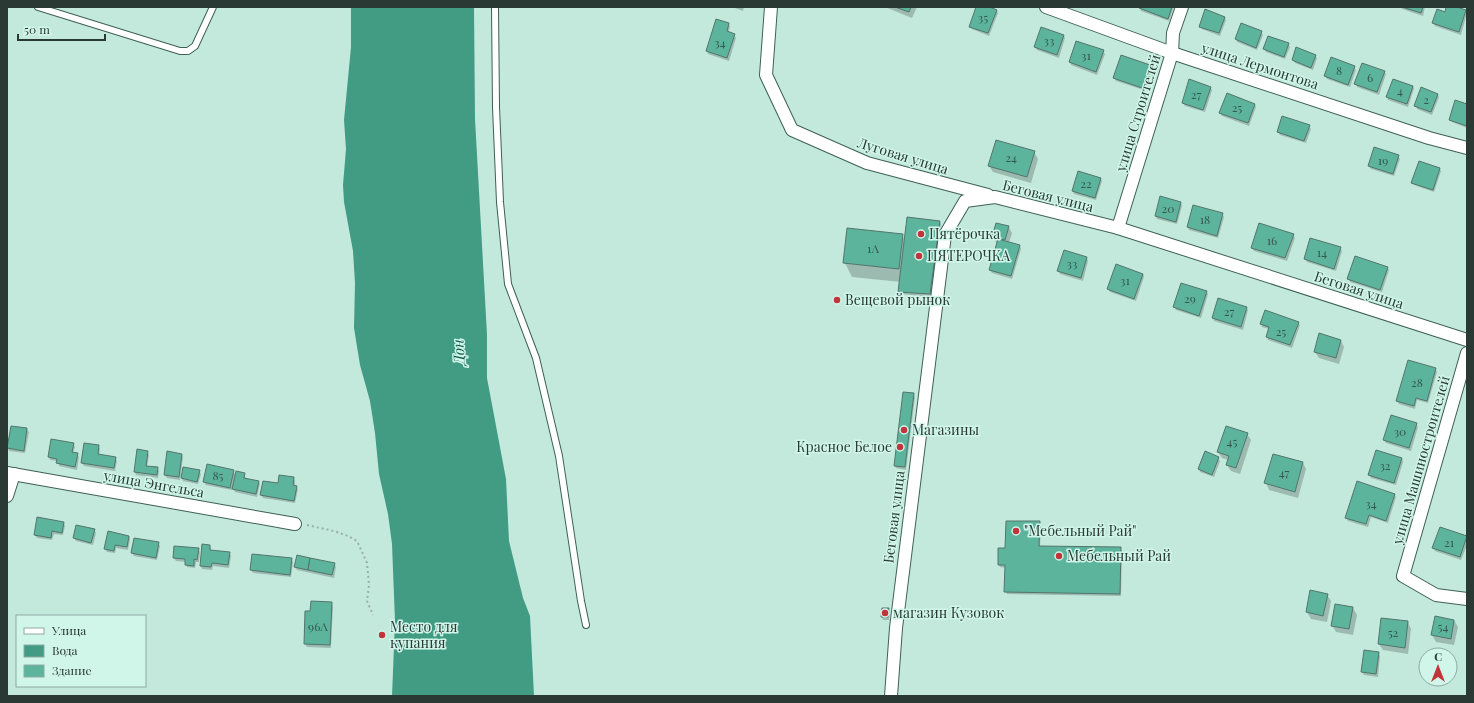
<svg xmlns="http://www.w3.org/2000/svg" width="1474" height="703" viewBox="0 0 1474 703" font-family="'Playfair Display',serif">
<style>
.water{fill:#429b83}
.shadow{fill:#0003}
.building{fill:#5cb49c;stroke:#53756b}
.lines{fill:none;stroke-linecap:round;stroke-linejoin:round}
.service-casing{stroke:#3e6055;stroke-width:8}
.minor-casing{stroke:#3e6055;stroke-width:14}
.path{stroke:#93b2a7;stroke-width:2;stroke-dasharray:2 3;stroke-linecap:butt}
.service{stroke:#fff;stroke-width:6}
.minor{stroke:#fff;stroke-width:12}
.poi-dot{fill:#c2333a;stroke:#d0f6ea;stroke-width:1.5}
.labels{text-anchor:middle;stroke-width:3;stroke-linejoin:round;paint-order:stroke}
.number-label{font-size:12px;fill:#36584e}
.street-label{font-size:14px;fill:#2a3934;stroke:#d0f6ea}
.poi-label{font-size:14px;fill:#2a3934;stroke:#d0f6ea;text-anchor:start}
.water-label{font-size:15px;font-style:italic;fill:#0e5847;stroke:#d0f6ea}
</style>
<rect width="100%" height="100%" fill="#c3e9dc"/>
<polygon class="water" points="351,7 474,7 475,119 487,335 487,378 506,479 509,541 523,598 530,616 534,696 392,696 395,621 392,544 388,514 379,474 375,433 370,401 360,365 354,328 355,283 353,251 344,202 343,185 346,149 344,120 351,47"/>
<g class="shadow">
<polygon points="732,7 744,7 743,11"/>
<polygon points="885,7 917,7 912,18"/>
<polygon points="977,7 987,7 996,10 998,13 989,36 972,29 970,26"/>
<polygon points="1140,7 1174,7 1169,21 1141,11"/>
<polygon points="1401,7 1425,7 1423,16 1402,9"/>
<polygon points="1447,7 1454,7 1466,11 1467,13 1461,35 1435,26 1433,23 1445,13"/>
<polygon points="1224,17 1226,20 1220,36 1202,29 1200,26"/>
<polygon points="729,24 730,27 728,33 734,35 736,38 729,61 708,54 707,51"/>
<polygon points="1261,32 1263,35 1257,50 1237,42 1236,39"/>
<polygon points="1064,36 1065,38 1059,58 1037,50 1035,47"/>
<polygon points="1288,44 1290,47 1285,59 1266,52 1264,49"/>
<polygon points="1103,51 1105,54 1097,75 1071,65 1070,62"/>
<polygon points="1315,56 1317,58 1313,70 1295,63 1293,60"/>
<polygon points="1152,67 1154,70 1147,91 1116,81 1114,78"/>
<polygon points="1354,67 1356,70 1350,87 1327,79 1325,76"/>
<polygon points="1384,71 1386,74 1379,95 1357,87 1356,84"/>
<polygon points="1413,86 1414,89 1408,107 1388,100 1387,97"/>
<polygon points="1210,87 1212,90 1205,112 1185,106 1183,103"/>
<polygon points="1437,94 1439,97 1432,115 1417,109 1416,106"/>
<polygon points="1255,105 1256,107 1249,126 1222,116 1220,113"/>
<polygon points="1467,105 1467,128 1452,122 1450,120"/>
<polygon points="1309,126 1311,129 1306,143 1280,135 1278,132"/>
<polygon points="1034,152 1038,159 1031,183 993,172 989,166"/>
<polygon points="1398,156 1400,159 1394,176 1371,169 1369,166"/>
<polygon points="1440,169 1441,171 1434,192 1414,185 1412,183"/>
<polygon points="1100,178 1102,181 1096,200 1074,194 1073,191"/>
<polygon points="1161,198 1181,203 1182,206 1177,224 1157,219 1156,216"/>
<polygon points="1194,207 1222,214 1224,217 1218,238 1189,230 1188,227"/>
<polygon points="939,222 941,224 931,297 901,294 899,291 901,282 852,277 845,263 902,235 905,241"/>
<polygon points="1008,226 1012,233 1009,243 1020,246 1021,249 1012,279 992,273 990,270 997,244 993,237"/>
<polygon points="1293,235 1295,238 1287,261 1254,251 1252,248"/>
<polygon points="1311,239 1340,248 1342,251 1336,271 1307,262 1305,259"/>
<polygon points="1065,251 1087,258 1088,261 1083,281 1060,274 1058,271"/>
<polygon points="1387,268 1389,270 1382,292 1350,282 1349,279"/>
<polygon points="1143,274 1144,277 1136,301 1110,292 1108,289"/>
<polygon points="1182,284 1206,291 1208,294 1201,318 1176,310 1174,307"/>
<polygon points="1246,308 1248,310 1243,330 1214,321 1213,318"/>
<polygon points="1298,322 1300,325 1292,348 1268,340 1267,337 1269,329 1262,327 1261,324"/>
<polygon points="1341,341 1344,347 1339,364 1319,358 1315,352"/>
<polygon points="1435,369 1437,372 1428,403 1417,400 1415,409 1399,404 1397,401"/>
<polygon points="913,394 915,397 906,470 896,468 895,465"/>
<polygon points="1416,424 1418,427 1411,451 1386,443 1384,440"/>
<polygon points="11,427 27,429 29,432 25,453 9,451 8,448"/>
<polygon points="1247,434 1251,440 1240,474 1231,471 1227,465 1229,460 1222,458 1218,452"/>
<polygon points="73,444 75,447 73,453 77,454 79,457 77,470 59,466 58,461 50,460 49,457"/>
<polygon points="85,444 98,446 100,449 99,455 115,458 117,461 115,471 84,466 82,463"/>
<polygon points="147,452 149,455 147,467 157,468 159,471 158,478 136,475 135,472"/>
<polygon points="168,453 181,454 183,457 180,480 167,478 165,475"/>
<polygon points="1205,453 1218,458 1220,461 1214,477 1200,472 1199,469"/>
<polygon points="1402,459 1403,462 1396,485 1371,478 1369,475"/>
<polygon points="1303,463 1306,469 1298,498 1269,490 1266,483"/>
<polygon points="199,471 201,474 198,484 183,481 181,477"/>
<polygon points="233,471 236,476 244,474 246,479 258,481 260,484 257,497 235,492 232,487 232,490 206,485 204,482"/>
<polygon points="294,478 295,481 295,486 298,489 295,503 263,498 261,495 279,484"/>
<polygon points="1394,494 1396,497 1388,523 1371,517 1368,527 1348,521 1346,518"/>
<polygon points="1039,522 1041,525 1040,547 1120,548 1122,551 1121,596 1007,594 1005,591 1006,568 1000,567 999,564 1006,549"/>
<polygon points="64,523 65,526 63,535 54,534 52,540 37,538 35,535"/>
<polygon points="1440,528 1467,537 1467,545 1461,560 1435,551 1433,548"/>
<polygon points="94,530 96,533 93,545 76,541 74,538"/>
<polygon points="129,536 130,539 128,550 116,548 115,553 107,552 105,549"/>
<polygon points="158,543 160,546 157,560 134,556 132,553"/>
<polygon points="210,546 211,551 229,553 231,556 229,568 213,566 212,570 202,569 201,566"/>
<polygon points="198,549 200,552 199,562 196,562 195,568 187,567 186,562 176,561 174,558"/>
<polygon points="253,555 291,559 293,562 291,577 253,573 251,570"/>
<polygon points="334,564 336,567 334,578 297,570 295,567"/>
<polygon points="1327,595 1331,601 1327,622 1311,619 1307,612"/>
<polygon points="331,603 333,606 331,648 307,647 305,644 311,612"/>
<polygon points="1336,605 1353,608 1357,615 1353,635 1336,632 1332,625"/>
<polygon points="888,609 890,612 889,620 883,620 882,617"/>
<polygon points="1454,620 1458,627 1454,645 1436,642 1432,635"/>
<polygon points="1408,622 1411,629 1408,654 1383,650 1379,644"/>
<polygon points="1365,651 1378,653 1380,656 1378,677 1364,675 1362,672"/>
</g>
<g class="building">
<polygon points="895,7 911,7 909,12"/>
<polygon points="976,7 990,7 997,10 988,33 969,27"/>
<polygon points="1139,7 1172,7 1168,19 1139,8"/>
<polygon points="1402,7 1423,7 1421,13"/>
<polygon points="1446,7 1457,7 1466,10 1459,32 1432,23 1437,9 1445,12"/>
<polygon points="1205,9 1225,17 1219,33 1199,27"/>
<polygon points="716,19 729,23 727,31 735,34 727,58 706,51"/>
<polygon points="1241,23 1262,31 1256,48 1235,39"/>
<polygon points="1041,27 1064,35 1057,55 1034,47"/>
<polygon points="1268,36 1289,43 1284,57 1263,49"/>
<polygon points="1076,41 1104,50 1096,72 1069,62"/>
<polygon points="1296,47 1316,55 1311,68 1292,60"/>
<polygon points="1121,55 1153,66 1145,89 1113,78"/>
<polygon points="1331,57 1355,66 1348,85 1324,76"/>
<polygon points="1362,63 1385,71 1377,92 1354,84"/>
<polygon points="1189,79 1211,87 1203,110 1182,103"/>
<polygon points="1393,79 1413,86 1407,104 1386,97"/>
<polygon points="1421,87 1438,94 1431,112 1414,106"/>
<polygon points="1227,93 1255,104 1248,123 1219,113"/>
<polygon points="1455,100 1467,104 1467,126 1449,120"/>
<polygon points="1282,116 1310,125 1304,141 1277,132"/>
<polygon points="996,140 1035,151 1027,177 988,166"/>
<polygon points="1374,147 1399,155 1393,174 1368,166"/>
<polygon points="1419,161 1440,168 1433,190 1411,183"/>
<polygon points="1078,171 1101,178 1095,198 1072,191"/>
<polygon points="1160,196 1181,202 1176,222 1155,216"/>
<polygon points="1193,205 1223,213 1217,236 1187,227"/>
<polygon points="907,217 940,221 930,294 898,292"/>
<polygon points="996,223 1009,226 1005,240 992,237"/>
<polygon points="1259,223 1294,234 1285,258 1251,248"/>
<polygon points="847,228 903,234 899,269 843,263"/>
<polygon points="1310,238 1341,247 1334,269 1304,259"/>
<polygon points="998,239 1020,245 1011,276 989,270"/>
<polygon points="1064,250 1087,257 1081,278 1057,271"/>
<polygon points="1355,256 1388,267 1380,290 1347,279"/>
<polygon points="1116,264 1143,274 1134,299 1107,289"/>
<polygon points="1181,283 1207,291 1199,316 1173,307"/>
<polygon points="1218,298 1247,307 1241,327 1212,318"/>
<polygon points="1265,310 1299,322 1290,345 1266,337 1269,327 1260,324"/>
<polygon points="1319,333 1341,340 1336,358 1314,352"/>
<polygon points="1408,360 1436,368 1427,401 1416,398 1414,406 1396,401"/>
<polygon points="903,392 914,393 905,467 894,466"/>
<polygon points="1391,415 1417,423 1409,448 1383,440"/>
<polygon points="11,426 27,428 24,451 7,448"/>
<polygon points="1226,426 1248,433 1236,468 1226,465 1229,456 1217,452"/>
<polygon points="51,439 74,443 72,452 78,453 75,467 56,463 57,459 48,457"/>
<polygon points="84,443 99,445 98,454 116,457 114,468 81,463"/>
<polygon points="137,449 148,451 146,466 158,467 157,475 134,472"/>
<polygon points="1376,450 1402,458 1394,483 1368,475"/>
<polygon points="167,451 182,454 179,477 164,475"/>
<polygon points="1205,451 1219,457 1212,475 1198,469"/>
<polygon points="1273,454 1303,462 1295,492 1264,483"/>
<polygon points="207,464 234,470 230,488 203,482"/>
<polygon points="183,467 200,470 197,482 181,478"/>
<polygon points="236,471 245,473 244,478 259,481 256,494 232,489"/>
<polygon points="279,475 294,477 293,485 297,486 294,501 260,495 263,481 278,483"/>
<polygon points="1357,481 1395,494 1386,521 1369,515 1366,524 1345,518"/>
<polygon points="37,517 64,522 62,533 52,531 51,538 34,535"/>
<polygon points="1006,521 1040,521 1039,546 1121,547 1120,594 1004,592 1005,565 998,565 998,548 1005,548"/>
<polygon points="76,525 95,529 91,543 73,538"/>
<polygon points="1440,527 1467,536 1460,557 1432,548"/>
<polygon points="108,531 129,536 127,547 115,545 114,551 104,549"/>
<polygon points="134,538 159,542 156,558 131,553"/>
<polygon points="202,544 210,545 210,550 230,552 228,565 212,563 211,567 200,566"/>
<polygon points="174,546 199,548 197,560 194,559 194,566 185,565 185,559 173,558"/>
<polygon points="252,554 292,558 290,575 250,570"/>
<polygon points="297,555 310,558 308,570 294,567"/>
<polygon points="310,558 335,563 332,575 308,570"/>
<polygon points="1310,590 1328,594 1323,616 1306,612"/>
<polygon points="311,601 332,602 330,645 304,644 305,611 310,611"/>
<polygon points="1335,604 1353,607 1349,629 1331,626"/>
<polygon points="882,608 889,608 888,617 881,617"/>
<polygon points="1435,616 1454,620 1451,639 1431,635"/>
<polygon points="1381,618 1408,621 1405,648 1378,644"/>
<polygon points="1364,650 1379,652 1376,674 1361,672"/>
</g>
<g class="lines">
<g class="service-casing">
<g id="service">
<polyline points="38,7 180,51 188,51 195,46 213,7"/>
<polyline points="495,7 496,107 500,202 508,284 536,358 559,456 581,601 586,625"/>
</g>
</g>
<g class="minor-casing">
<g id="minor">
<polyline points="771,7 766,75 792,130 867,163 988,195"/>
<polyline points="1046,7 1172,53 1429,138 1467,148"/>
<polyline points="1118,228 1172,53 1173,33 1182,7"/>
<polyline points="1467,353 1403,576 1436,595 1467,599"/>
<polyline points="7,473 295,524"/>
<polyline points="7,496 14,474"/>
<polyline points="891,696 896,628 945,235 965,201 995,197 1118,228 1467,340"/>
</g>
</g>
<polyline class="path" points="307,525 334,531 348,536 357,541 367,563 369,585 367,601 373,615"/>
<use href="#service" class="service"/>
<use href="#minor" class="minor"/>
</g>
<g class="poi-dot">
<circle cx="921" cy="234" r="4"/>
<circle cx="919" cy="256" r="4"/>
<circle cx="837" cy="300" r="4"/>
<circle cx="904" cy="430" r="4"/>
<circle cx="900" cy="447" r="4"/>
<circle cx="1016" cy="531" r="4"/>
<circle cx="1059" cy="556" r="4"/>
<circle cx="885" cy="613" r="4"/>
<circle cx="382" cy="635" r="4"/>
</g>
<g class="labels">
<g class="number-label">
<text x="983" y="22">35</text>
<text x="1049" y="45">33</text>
<text x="720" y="47">34</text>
<text x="1086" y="60">31</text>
<text x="1339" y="75">8</text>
<text x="1370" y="82">6</text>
<text x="1400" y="95">4</text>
<text x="1196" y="99">27</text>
<text x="1426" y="104">2</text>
<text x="1237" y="112">25</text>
<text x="1011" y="162">24</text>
<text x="1383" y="165">19</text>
<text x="1086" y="188">22</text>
<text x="1168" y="213">20</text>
<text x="1205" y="224">18</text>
<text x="1272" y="245">16</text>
<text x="873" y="253">1А</text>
<text x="1322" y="257">14</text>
<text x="1072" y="268">33</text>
<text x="1125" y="285">31</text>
<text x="1190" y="303">29</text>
<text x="1229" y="316">27</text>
<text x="1281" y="336">25</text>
<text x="1417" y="387">28</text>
<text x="1400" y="436">30</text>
<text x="1232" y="446">45</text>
<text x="1385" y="470">32</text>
<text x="1284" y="477">47</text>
<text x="218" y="480">85</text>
<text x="1371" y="508">34</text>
<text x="1449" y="547">21</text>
<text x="318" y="631">96А</text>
<text x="1443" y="631">54</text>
<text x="1393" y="637">52</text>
</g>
<g class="street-label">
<text transform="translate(1260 66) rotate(18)" y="5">улица Лермонтова</text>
<text transform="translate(1138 113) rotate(-73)" y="5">улица Строителей</text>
<text transform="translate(903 156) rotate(17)" y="5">Луговая улица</text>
<text transform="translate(1048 196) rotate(14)" y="5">Беговая улица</text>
<text transform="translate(1359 290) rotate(18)" y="5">Беговая улица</text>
<text transform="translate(1421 460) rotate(-74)" y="5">улица Машиностроителей</text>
<text transform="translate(154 484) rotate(10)" y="5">улица Энгельса</text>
<text transform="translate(894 517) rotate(-83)" y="5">Беговая улица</text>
</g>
<g class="poi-label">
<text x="929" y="239">Пятёрочка</text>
<text x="927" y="261">ПЯТЕРОЧКА</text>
<text x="845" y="305">Вещевой рынок</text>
<text x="912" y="435">Магазины</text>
<text x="892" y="452" text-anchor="end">Красное Белое</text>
<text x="1024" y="536">"Мебельный Рай"</text>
<text x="1067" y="561">Мебельный Рай</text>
<text x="893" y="618">магазин Кузовок</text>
<text x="390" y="632">Место для<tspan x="390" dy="16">купания</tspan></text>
</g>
<g class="water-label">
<text transform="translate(459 352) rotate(-93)" y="5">Дон</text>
</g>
</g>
<rect width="1474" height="703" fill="none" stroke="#2a3934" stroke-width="16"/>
<rect x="16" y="615" width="130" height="72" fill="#d0f6ea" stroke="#8eaaa1"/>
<rect x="24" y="628" width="20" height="6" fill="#ffffff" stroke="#8eaaa1"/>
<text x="52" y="635" font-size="12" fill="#2a3934">Улица</text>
<rect x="24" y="645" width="20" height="12" fill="#429b83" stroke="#8eaaa1"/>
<text x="52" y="655" font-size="12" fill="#2a3934">Вода</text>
<rect x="24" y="665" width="20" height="12" fill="#5cb49c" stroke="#8eaaa1"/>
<text x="52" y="675" font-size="12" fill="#2a3934">Здание</text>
<g transform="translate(1438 667)"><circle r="19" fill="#d0f6ea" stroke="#8eaaa1"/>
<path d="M0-3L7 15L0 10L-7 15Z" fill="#c2333a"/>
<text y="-6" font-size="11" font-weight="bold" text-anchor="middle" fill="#2a3934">С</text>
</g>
<path d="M18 34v6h87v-6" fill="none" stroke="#2a3934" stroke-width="2"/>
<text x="24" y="34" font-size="12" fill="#2a3934" stroke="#d0f6ea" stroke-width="3" paint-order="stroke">50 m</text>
</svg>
